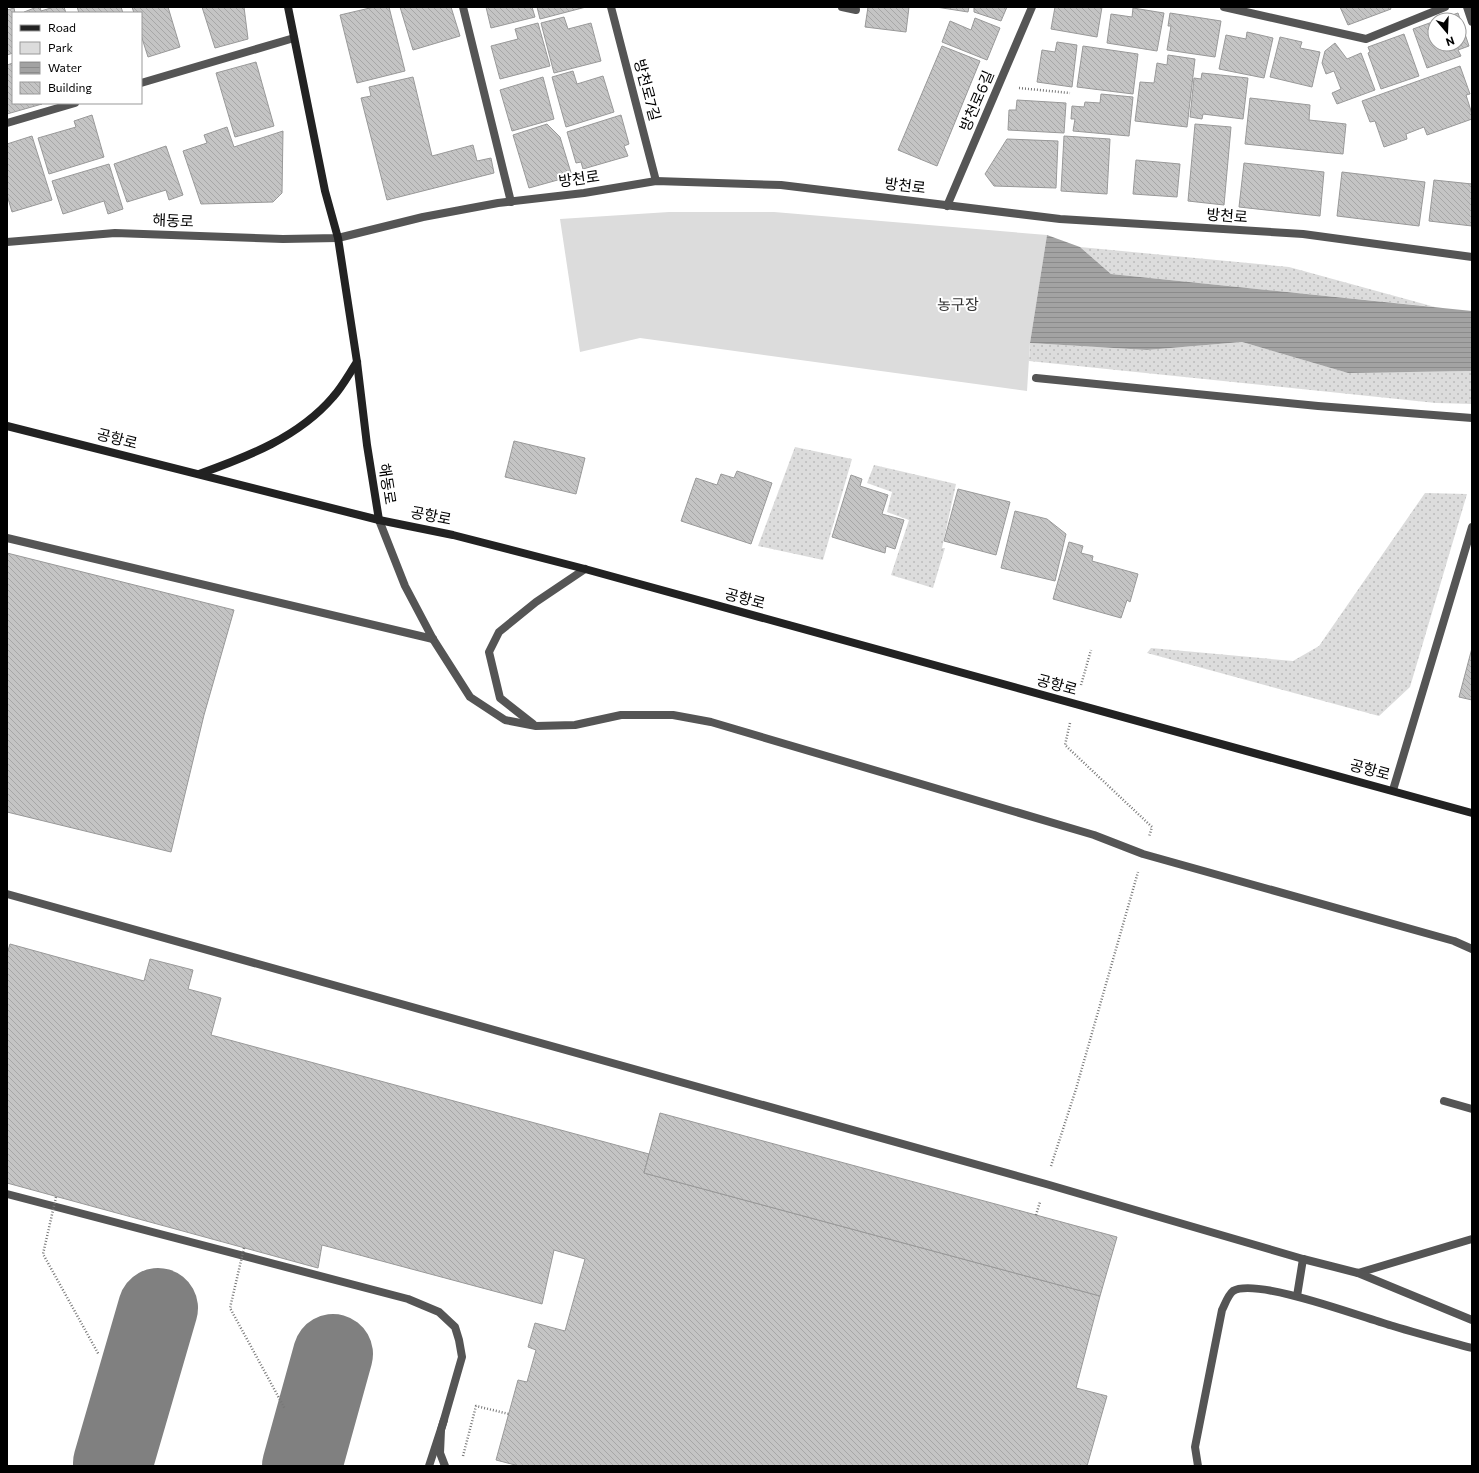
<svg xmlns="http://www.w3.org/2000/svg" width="1479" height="1473" viewBox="0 0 1479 1473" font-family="Commissioner,'Noto Sans KR',sans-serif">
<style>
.grass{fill:url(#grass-dots)}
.park{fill:#dcdcdc}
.water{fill:url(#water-rules)}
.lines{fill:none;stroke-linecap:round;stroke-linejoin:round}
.taxiway{stroke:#808080;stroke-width:80}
.building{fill:url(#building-back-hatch);stroke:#999}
.path{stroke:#777;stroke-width:2.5;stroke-dasharray:1 2;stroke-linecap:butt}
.lane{stroke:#555;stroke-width:8}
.street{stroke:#555;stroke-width:8}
.secondary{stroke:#222;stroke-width:8}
.path-bridge{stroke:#777;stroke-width:2.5;stroke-dasharray:1 2;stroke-linecap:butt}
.labels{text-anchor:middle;stroke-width:4;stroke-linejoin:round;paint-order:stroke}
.street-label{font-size:15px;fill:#000;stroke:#fff}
.park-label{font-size:15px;fill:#333;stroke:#fff}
</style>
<defs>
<pattern id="grass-dots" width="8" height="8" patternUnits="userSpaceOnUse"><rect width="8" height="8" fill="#dcdcdc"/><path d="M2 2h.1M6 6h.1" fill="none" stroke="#bbb" stroke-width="1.8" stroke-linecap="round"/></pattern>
<pattern id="water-rules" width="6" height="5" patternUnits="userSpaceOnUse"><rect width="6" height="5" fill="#a3a3a3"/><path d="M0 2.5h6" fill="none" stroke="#8b8b8b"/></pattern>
<pattern id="building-back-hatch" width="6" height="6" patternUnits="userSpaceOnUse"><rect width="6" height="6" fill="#c4c4c4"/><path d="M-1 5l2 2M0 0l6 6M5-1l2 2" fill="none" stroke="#a7a7a7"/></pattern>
</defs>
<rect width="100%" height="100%" fill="#fff"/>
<g class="grass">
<polygon points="1080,247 1289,267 1435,307 1111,274"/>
<polygon points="1242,342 1348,373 1472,371 1472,404 1436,403 1029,361 1030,343 1147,350"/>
<polygon points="795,447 852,459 823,560 758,546"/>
<polygon points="874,465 956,484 942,548 945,548 933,588 891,575 909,520 887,512 892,492 867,483"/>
<polygon points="1425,493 1467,494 1410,687 1379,716 1147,653 1151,648 1293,661 1319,646"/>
</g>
<polygon class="park" points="669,212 774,212 1047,235 1030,343 1027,391 640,338 580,352 560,219"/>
<polygon class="water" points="1047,235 1080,247 1111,274 1472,311 1472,371 1348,373 1242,342 1147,350 1030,343"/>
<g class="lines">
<g class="taxiway">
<polyline points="113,1466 113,1463 158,1308"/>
<polyline points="302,1466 333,1354"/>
</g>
</g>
<g class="building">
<polygon points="37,7 40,7 41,11 54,7 64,7 66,13 24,13 24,12"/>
<polygon points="77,7 121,7 123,13 79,13"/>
<polygon points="132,7 168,7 180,47 148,57 141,35 141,13 134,13"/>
<polygon points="202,7 244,7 248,39 215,48"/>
<polygon points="374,7 389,7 405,71 357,83 340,15"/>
<polygon points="400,7 451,7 460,36 413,50"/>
<polygon points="486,7 532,7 535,17 491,28"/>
<polygon points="537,7 586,7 540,19"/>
<polygon points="868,7 909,7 906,32 865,27"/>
<polygon points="936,7 969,7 968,12"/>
<polygon points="974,7 1007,7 1001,21 974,12"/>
<polygon points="1055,7 1102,7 1097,37 1051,29"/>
<polygon points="1340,7 1390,7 1391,9 1348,25"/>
<polygon points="14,8 15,13 13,13 13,53 7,55 7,10"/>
<polygon points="1133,8 1164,13 1157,51 1107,43 1111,14 1132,17"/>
<polygon points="1170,13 1221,21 1215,57 1167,50 1171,26 1168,26"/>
<polygon points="1458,13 1469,46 1458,50 1461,56 1427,68 1413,29 1435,21 1435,44 1459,44 1459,20 1438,20"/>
<polygon points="564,17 568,29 591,23 601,61 554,73 541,23"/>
<polygon points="975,18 1000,28 987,60 942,42 950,21 971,30"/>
<polygon points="538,23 550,66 500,79 491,46 518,39 515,29"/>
<polygon points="1247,32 1273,38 1264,78 1219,69 1226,35 1246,39"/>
<polygon points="1404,34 1419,76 1381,89 1368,53 1370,52 1368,47"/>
<polygon points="1280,37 1302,42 1300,48 1320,52 1312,87 1270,77"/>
<polygon points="1057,42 1077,45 1072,87 1037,82 1042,50 1055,52"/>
<polygon points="1335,43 1347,59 1361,53 1375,90 1337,104 1332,93 1341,89 1334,71 1326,74 1322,63 1325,51"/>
<polygon points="942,46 980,61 937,166 898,150"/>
<polygon points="1083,46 1138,54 1133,94 1077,87"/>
<polygon points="1168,55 1195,59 1187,127 1135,121 1140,82 1154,83 1157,63 1167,65"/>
<polygon points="256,62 274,126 235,137 216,73"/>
<polygon points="13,63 13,103 42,104 7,114 7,65"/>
<polygon points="1460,66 1470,94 1466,95 1472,114 1472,119 1427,135 1424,127 1406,134 1407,139 1384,147 1375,121 1370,122 1362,101"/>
<polygon points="573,71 577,84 603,76 614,112 566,127 552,77"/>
<polygon points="1202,73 1248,78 1243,119 1203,114 1202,119 1190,117 1194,78 1201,79"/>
<polygon points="413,77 432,156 473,145 477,161 491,158 494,173 387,200 361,98 371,96 369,87"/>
<polygon points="543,77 554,119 512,131 500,90"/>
<polygon points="1101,94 1133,97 1129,136 1073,131 1075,119 1071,119 1072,106 1084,107 1085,102 1100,103"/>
<polygon points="1250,98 1310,105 1309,120 1346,124 1343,154 1245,144"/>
<polygon points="1017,100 1066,103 1064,133 1008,130 1009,110 1016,110"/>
<polygon points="92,115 104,157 49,174 38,138 76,127 74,121"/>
<polygon points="621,115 629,144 624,146 628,156 583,169 581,162 576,163 567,132"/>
<polygon points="547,124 560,137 572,176 529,188 513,135"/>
<polygon points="1195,124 1231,127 1224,205 1188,201"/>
<polygon points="227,127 234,147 283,131 282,193 273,202 201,204 183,151 207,143 204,135"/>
<polygon points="32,136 52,200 12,212 7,195 7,144"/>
<polygon points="1064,136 1110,139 1107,194 1061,191"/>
<polygon points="1007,139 1058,141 1056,188 994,186 985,174"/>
<polygon points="166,146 183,195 169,200 166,190 127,202 114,164"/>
<polygon points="1136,160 1180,164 1177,197 1133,194"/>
<polygon points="1244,163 1324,172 1320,216 1239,207"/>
<polygon points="109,164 123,209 108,214 104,201 63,214 52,181"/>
<polygon points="1342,172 1425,182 1419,226 1337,216"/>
<polygon points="1434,180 1472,184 1472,226 1429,221"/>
<polygon points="514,441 585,458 576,494 505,477"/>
<polygon points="737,471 772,483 751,544 681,521 696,478 717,485 721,474 734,478"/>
<polygon points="851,475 862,479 860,486 888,495 882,514 904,520 895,549 886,546 885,553 832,537"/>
<polygon points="958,489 1010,502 996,555 944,541"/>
<polygon points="1015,511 1047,519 1066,534 1055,581 1001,568"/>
<polygon points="1069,542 1083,546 1081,553 1093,556 1092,561 1138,574 1130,602 1127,600 1121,618 1053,599"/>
<polygon points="7,553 234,610 204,715 171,852 7,812"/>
<polygon points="1472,648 1472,700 1459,697"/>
<polygon points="10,944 144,981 150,959 193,970 188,989 221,998 211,1035 649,1154 644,1173 1100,1296 1076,1388 1107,1396 1087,1466 519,1466 496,1460 518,1380 527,1382 536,1350 528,1347 535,1323 565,1331 585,1259 554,1250 542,1304 322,1245 318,1268 7,1183 7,954"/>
<polygon points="660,1113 1117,1237 1100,1296 644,1173"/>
</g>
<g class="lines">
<g class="path">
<polyline points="1019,88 1070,93"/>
<polyline points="1081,685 1091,650"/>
<polyline points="1070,723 1065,745 1152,827 1149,837"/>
<polyline points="1051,1166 1076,1089 1138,872"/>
<polyline points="1036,1215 1040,1202"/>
<polyline points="463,1456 476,1406 509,1414"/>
</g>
<g class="lane">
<polyline points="463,7 511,202"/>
<polyline points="842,7 856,10"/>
<polyline points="1224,7 1366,39 1445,7"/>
<polyline points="1467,7 1472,22"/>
<polyline points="141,83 294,38"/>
<polyline points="7,123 75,103"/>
<polyline points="379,520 405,586 433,639 470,697 505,720 536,726 575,725 621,715 673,715 711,722 1094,835 1143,854 1454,941 1472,949"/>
<polyline points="7,538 433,639"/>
<polyline points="533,724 500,698 489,652 499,632 536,602 585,569"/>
<polyline points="7,894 1046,1184 1303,1259 1358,1273 1472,1239"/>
<polyline points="1444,1101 1472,1109"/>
<polyline points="7,1194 408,1299 439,1312 455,1327 459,1340 462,1357 441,1430 440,1453 445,1466"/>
<polyline points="1358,1273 1472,1320"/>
<polyline points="1297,1296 1303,1259"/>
<path d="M1198,1466L1195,1447L1222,1310C1225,1304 1228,1295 1233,1291C1256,1277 1364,1318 1393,1326C1419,1334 1446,1341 1472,1348"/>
</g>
<g class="street">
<polyline points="611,7 656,181"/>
<polyline points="947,206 1032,7"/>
<polyline points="7,242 115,233 283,239 338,238 423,217 498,203 584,193 656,181 781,185 1060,219 1303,234 1472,257"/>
<polyline points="1036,378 1318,406 1472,418"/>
<polyline points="1393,790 1472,527"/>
<polyline points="429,1466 444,1420"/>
</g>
<g class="secondary">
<polyline points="288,7 325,191 338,238 357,362 367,445 379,520"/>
<polyline points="7,426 379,520 453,535 585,569 1472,813"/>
<path d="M199,474C247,457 299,437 333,397C342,387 349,374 357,362"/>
</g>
<g class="path-bridge">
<polyline points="56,1197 43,1254 99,1355"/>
<polyline points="244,1248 230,1308 285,1409"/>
</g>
</g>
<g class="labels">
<g class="street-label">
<text transform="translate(647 90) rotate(75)" y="5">방천로7길</text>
<text transform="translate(977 101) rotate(-67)" y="5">방천로6길</text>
<text transform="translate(579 179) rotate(-8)" y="5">방천로</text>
<text transform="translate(905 186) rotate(7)" y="5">방천로</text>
<text transform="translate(1227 216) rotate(4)" y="5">방천로</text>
<text transform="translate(173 221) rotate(2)" y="5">해동로</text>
<text transform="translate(117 439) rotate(14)" y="5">공항로</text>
<text transform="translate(387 484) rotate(81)" y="5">해동로</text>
<text transform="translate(431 516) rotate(11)" y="5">공항로</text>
<text transform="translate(745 599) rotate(15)" y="5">공항로</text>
<text transform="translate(1057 685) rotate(15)" y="5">공항로</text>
<text transform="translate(1370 770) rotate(15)" y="5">공항로</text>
</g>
<g class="park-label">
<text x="958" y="310">농구장</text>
</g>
</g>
<rect width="1479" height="1473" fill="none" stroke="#000000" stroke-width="16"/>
<rect x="12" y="12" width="130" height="92" fill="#ffffff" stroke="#999999"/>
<rect x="20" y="25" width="20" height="6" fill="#222222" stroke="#999999"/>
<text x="48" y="32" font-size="12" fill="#000000">Road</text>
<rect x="20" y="42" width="20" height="12" fill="#dcdcdc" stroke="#999999"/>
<text x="48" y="52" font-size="12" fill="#000000">Park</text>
<rect x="20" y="62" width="20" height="12" fill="url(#water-rules)" stroke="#999999"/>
<text x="48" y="72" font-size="12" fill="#000000">Water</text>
<rect x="20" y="82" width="20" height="12" fill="url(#building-back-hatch)" stroke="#999999"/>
<text x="48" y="92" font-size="12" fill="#000000">Building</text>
<g transform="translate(1447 32) rotate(161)"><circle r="19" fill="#ffffff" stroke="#999999"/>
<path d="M0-3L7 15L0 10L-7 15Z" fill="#000000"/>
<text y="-6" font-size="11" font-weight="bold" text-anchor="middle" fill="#000000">N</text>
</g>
</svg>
